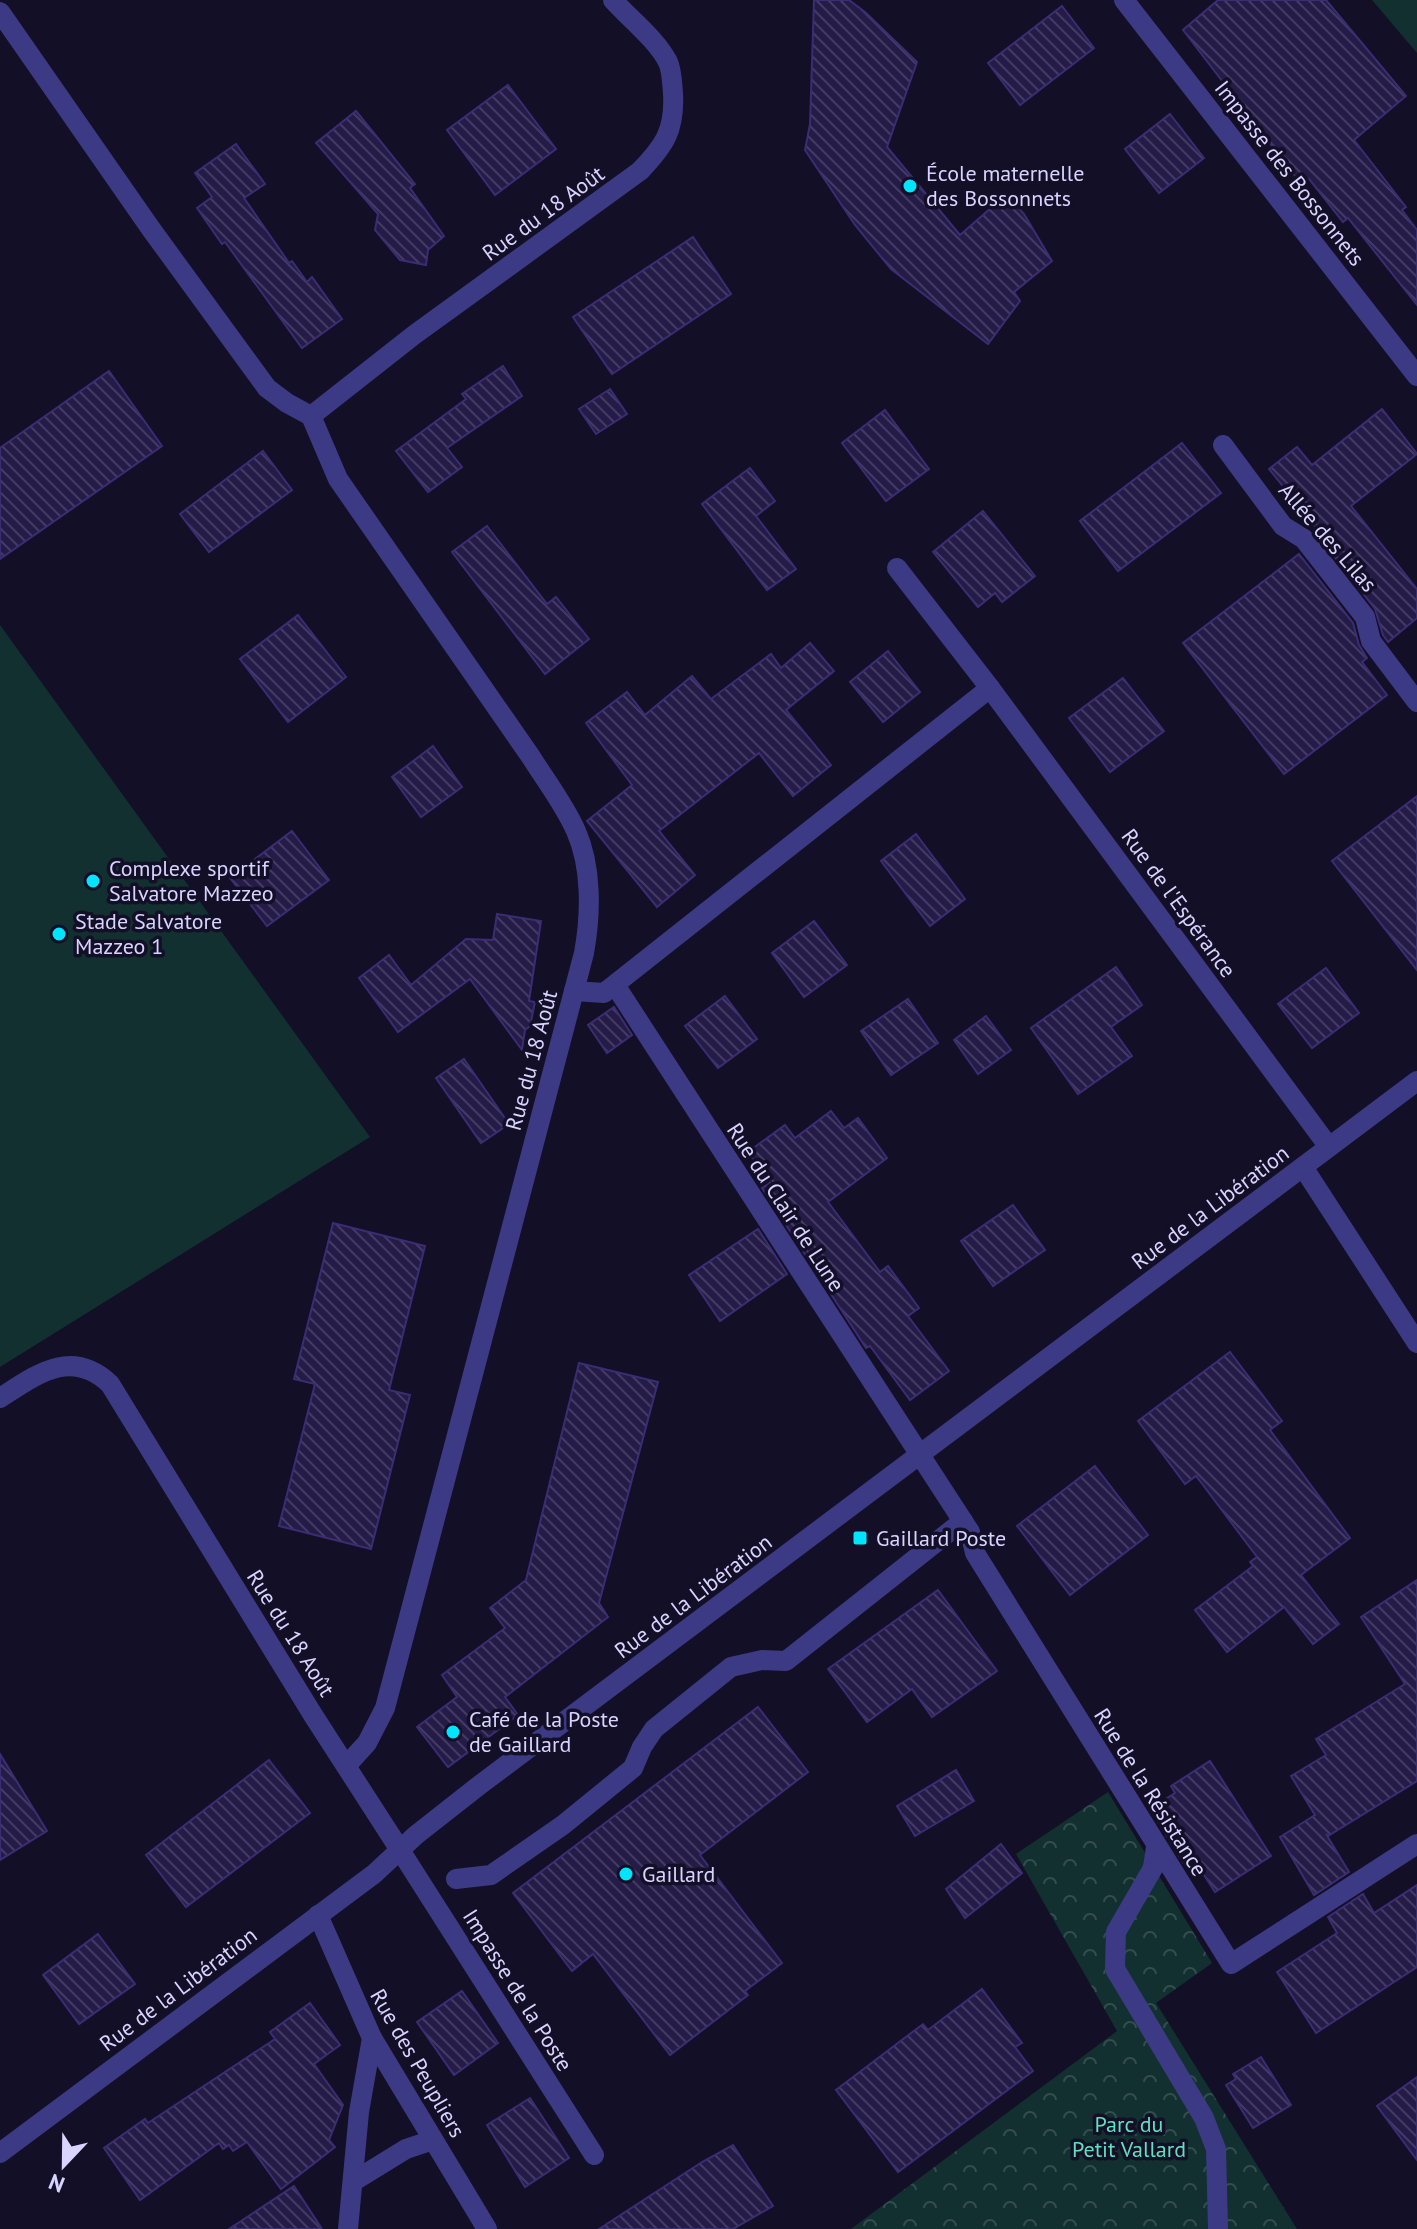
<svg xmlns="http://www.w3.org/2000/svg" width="1417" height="2229" viewBox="0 0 1417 2229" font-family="'PT Sans',sans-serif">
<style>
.grass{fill:#12302f}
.park{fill:url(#park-crowns)}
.building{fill:url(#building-back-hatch);stroke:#3b2d73;stroke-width:2}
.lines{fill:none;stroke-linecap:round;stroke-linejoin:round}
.lane{stroke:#3d3a85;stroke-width:20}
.street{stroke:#3d3a85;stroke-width:20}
.poi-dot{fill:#00e5ff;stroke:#130f26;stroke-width:3}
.labels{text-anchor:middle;stroke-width:7;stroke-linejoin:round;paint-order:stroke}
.poi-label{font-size:22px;fill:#d9d4ff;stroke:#130f26;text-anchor:start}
.street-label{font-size:22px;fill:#d9d4ff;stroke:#130f26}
.park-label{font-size:22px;fill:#5fe0c0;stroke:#130f26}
</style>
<defs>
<pattern id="park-crowns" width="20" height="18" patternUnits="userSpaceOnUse" patternTransform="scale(2)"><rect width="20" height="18" fill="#12302f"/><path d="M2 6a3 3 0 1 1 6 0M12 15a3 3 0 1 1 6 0" fill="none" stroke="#344d4e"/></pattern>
<pattern id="building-back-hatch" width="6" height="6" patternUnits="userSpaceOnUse" patternTransform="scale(2)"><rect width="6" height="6" fill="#241b47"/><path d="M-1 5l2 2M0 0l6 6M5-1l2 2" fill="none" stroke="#433b63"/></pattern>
</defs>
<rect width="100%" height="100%" fill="#130f26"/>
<g class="grass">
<polygon points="1372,0 1417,0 1417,53"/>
<polygon points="0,625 370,1137 0,1367"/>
</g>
<polygon class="park" points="1108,1792 1212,1963 1156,2003 1297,2229 851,2229 1117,2031 1016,1854"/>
<g class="building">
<polygon points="814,0 849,0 865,12 917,62 887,147 960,235 1007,194 1024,214 1052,261 1014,292 1020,301 988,344 891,269 855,225 805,150 810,124"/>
<polygon points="1218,0 1326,0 1406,96 1354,140 1406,207 1402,210 1417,230 1417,305 1348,218 1343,222 1309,179 1302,185 1183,30"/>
<polygon points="1062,6 1094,48 1020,105 988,63"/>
<polygon points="508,85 556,149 495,195 447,130"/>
<polygon points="356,111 415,184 410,188 444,236 428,250 426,265 400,260 375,230 378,214 316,143"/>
<polygon points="1170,114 1204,158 1159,193 1125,149"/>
<polygon points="236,144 265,184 244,198 289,263 292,261 307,282 312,277 342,319 302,348 225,242 222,244 197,208 212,197 195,173"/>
<polygon points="693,237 731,294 612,374 573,317"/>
<polygon points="503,366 522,396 447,448 462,467 428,492 396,451 466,399 462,394"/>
<polygon points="109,371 162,446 0,559 0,448"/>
<polygon points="610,389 627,414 596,434 579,409"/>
<polygon points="1382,409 1417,454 1351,506 1417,589 1417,618 1388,642 1383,635 1375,609 1320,538 1323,536 1269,469 1297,447 1312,465"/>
<polygon points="885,410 929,469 886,501 842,443"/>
<polygon points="1182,443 1221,493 1118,571 1080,521"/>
<polygon points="263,451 292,490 209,552 180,514"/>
<polygon points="750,468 775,501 756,516 796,569 767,590 702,504"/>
<polygon points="983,511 1035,576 1002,602 995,593 978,607 933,552"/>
<polygon points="487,526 547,604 556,597 589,639 545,674 452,552"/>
<polygon points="1299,554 1353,623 1359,645 1367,658 1362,662 1387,695 1284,774 1183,643"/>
<polygon points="298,615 346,677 288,722 240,659"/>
<polygon points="810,643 834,671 786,710 831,765 793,796 759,753 659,831 695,875 657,907 587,821 632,785 586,723 627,692 645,715 692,676 711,699 771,654 781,668"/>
<polygon points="888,651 920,692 883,722 850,682"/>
<polygon points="1123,678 1164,731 1110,772 1069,718"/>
<polygon points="433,746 462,787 421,817 392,777"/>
<polygon points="1417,796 1417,970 1332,861"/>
<polygon points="292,831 329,880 267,926 230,878"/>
<polygon points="916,834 965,899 930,926 881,861"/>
<polygon points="497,914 541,921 529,1001 535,1002 530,1026 525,1030 522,1050 470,979 398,1032 359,978 389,955 411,985 466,939 493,940"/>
<polygon points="814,921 847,965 804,997 772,953"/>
<polygon points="1116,967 1142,1005 1111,1027 1132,1056 1078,1094 1031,1028"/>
<polygon points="1326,968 1359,1013 1312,1048 1278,1004"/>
<polygon points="725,996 757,1039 718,1068 685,1026"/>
<polygon points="908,999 938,1043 891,1075 861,1031"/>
<polygon points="614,1007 632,1035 607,1053 588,1025"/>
<polygon points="986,1016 1011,1050 978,1074 954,1040"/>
<polygon points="464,1059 509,1124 481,1143 436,1078"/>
<polygon points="831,1111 844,1128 858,1118 887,1158 828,1202 880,1272 888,1266 919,1308 908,1316 949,1371 910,1400 870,1346 866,1348 762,1188 770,1183 748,1152 785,1125 795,1138"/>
<polygon points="1013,1205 1045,1250 993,1286 961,1241"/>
<polygon points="333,1223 425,1246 389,1390 410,1395 371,1549 279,1526 315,1384 294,1379"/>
<polygon points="758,1229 787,1274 720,1321 689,1275"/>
<polygon points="1230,1352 1282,1421 1270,1430 1350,1538 1301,1575 1339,1624 1313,1644 1284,1607 1227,1652 1195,1610 1253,1566 1250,1562 1257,1557 1203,1485 1196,1476 1185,1484 1138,1421"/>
<polygon points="579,1363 658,1382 599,1603 608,1617 505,1697 518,1715 448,1767 417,1727 457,1697 442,1675 505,1628 490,1608 526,1580"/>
<polygon points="1095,1466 1148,1535 1070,1595 1017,1526"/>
<polygon points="1417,1580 1417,1781 1328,1836 1326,1834 1349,1872 1314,1895 1280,1837 1315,1815 1291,1776 1326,1755 1316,1739 1405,1684 1361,1617"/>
<polygon points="938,1590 997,1671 932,1717 912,1689 867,1722 828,1669"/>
<polygon points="758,1707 808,1772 700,1855 782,1963 745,1991 748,1995 670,2055 593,1954 572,1971 513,1893"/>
<polygon points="0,1754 47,1831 0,1860"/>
<polygon points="269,1760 310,1813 186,1907 146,1855"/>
<polygon points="1210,1761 1271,1856 1215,1892 1193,1858 1184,1864 1150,1809 1175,1793 1171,1786"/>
<polygon points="956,1770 974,1801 915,1836 897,1806"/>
<polygon points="1001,1844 1022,1873 965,1918 946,1889"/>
<polygon points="1417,1885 1417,1967 1316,2033 1277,1972 1337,1933 1328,1917 1363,1894 1374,1913"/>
<polygon points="98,1934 135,1984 79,2024 43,1975"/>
<polygon points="982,1989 1022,2043 1015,2047 1033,2071 898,2172 836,2090 923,2024 928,2030"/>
<polygon points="462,1991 498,2043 454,2075 417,2022"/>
<polygon points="310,2003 340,2045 314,2064 343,2105 329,2140 335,2147 281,2189 247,2142 233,2151 229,2145 223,2149 219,2143 140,2200 104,2148 145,2119 148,2123 275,2039 270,2032"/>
<polygon points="1261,2057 1291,2105 1253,2128 1226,2085 1236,2079 1233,2074"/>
<polygon points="1417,2077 1417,2160 1377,2106"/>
<polygon points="530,2098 569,2158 525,2187 487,2125"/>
<polygon points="733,2145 773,2206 733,2229 599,2229 702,2162"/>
<polygon points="294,2186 322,2229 229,2229"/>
</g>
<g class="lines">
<g class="lane">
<polyline points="400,1850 594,2155"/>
<polyline points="456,1879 491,1875 563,1825 633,1768 642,1747 654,1729 731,1667 762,1660 786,1661 963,1521"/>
</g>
<g class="street">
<polyline points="1124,0 1417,376"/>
<path d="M0,12L151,229L267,388L287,403L311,416L338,479L531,757C546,781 564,804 576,831C592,867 591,914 584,953L385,1708L367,1743L346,1766"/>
<path d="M311,416L414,335L640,171C665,145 675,130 673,93C672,83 672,71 668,62C656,39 630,19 613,0"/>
<polyline points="1223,445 1283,526 1304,539 1365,617 1371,641 1417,702"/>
<polyline points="897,568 990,688"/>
<polyline points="615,985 970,1532 975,1553 1231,1964 1417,1844"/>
<polyline points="574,991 604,993 990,688 1329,1147"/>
<polyline points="1303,1167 1417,1343"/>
<path d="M0,1398C36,1375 71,1347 110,1384L313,1715L400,1850"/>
<polyline points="1156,1847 1153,1868 1116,1932 1115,1969 1204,2118 1216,2149 1218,2229"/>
<polyline points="318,1915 372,2038 487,2229"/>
<polyline points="0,2153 374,1874 416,1835 481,1784 1417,1081"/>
<polyline points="354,2181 406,2149 433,2140"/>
<polyline points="348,2229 359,2112 372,2038"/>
</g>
</g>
<g class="poi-dot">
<circle cx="910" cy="186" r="8"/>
<circle cx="93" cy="881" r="8"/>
<circle cx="59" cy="934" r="8"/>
<rect x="852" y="1530" width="16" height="16" rx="4"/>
<circle cx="453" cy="1732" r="8"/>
<circle cx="626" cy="1874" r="8"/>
</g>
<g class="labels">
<g class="poi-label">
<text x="926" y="181">École maternelle<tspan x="926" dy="25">des Bossonnets</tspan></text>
<text x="109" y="876">Complexe sportif<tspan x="109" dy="25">Salvatore Mazzeo</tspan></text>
<text x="75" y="929">Stade Salvatore<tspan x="75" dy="25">Mazzeo 1</tspan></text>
<text x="876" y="1546">Gaillard Poste</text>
<text x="469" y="1727">Café de la Poste<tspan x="469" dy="25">de Gaillard</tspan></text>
<text x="642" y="1882">Gaillard</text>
</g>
<g class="street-label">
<text transform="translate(1290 173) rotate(52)" y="8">Impasse des Bossonnets</text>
<text transform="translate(543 213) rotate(-36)" y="8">Rue du 18 Août</text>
<text transform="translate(1328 537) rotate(49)" y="8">Allée des Lilas</text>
<text transform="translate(1179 903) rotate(54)" y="8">Rue de l'Espérance</text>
<text transform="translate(531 1060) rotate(-75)" y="8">Rue du 18 Août</text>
<text transform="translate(786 1207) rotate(57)" y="8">Rue du Clair de Lune</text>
<text transform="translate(1210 1207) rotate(-37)" y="8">Rue de la Libération</text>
<text transform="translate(693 1596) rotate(-37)" y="8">Rue de la Libération</text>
<text transform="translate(291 1633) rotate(58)" y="8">Rue du 18 Août</text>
<text transform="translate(1151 1792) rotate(58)" y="8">Rue de la Résistance</text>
<text transform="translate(178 1989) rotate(-37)" y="8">Rue de la Libération</text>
<text transform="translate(518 1990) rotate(58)" y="8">Impasse de la Poste</text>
<text transform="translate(418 2063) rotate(60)" y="8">Rue des Peupliers</text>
</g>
<g class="park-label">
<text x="1129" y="2132">Parc du<tspan x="1129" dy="25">Petit Vallard</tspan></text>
</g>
</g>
<g transform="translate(64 2165) rotate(202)" stroke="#130f26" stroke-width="6" paint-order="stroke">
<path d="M0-6L14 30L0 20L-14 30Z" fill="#d9d4ff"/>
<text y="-12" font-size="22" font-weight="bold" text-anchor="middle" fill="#d9d4ff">N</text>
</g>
</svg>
